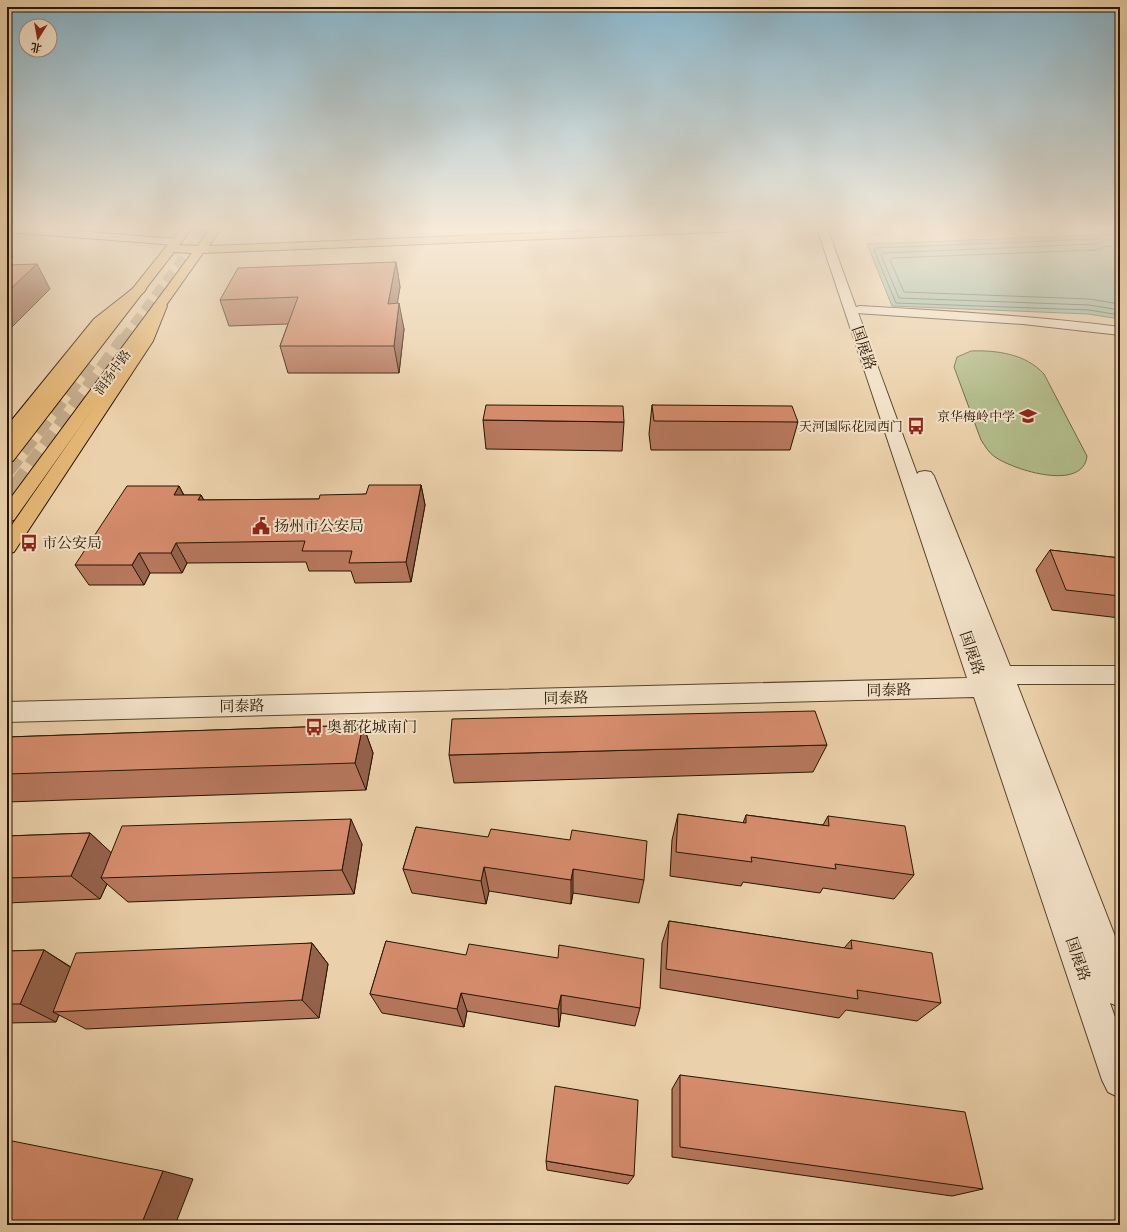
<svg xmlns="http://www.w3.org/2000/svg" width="1127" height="1232" viewBox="0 0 1127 1232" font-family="'IM FELL French Canon','Noto Serif SC',serif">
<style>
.green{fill:#b3bd8c;stroke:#6c6946}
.water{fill:#99b8a4;stroke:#6b7762}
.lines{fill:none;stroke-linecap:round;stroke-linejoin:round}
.shore{stroke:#606652;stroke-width:1}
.trunk-tunnel-far2{stroke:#c4ab89;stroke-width:12;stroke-dasharray:12 6;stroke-linecap:butt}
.trunk-tunnel-far1{stroke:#c4ab89;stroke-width:16;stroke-dasharray:16 8;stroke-linecap:butt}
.trunk-tunnel{stroke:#c4ab89;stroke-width:21;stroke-dasharray:21 10;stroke-linecap:butt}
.minor-casing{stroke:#57442b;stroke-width:2}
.tertiary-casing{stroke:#57442b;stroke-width:2}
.secondary-casing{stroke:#261500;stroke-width:2}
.primary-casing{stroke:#261500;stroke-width:2}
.trunk-casing{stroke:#261500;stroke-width:2}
.minor{fill:#f2e1c8;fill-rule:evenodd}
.tertiary{fill:#f2e1c8;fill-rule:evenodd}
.secondary{fill:#f2e1c8;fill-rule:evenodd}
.primary{fill:#e6b876;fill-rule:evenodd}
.trunk{fill:#e6b876;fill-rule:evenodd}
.wall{fill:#b7785e;stroke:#261500}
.shaded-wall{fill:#95624c;stroke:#261500}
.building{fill:#d58c6d;stroke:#261500}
.labels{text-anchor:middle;stroke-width:4;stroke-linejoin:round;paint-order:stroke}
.far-street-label{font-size:13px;fill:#261500;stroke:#f2e1c8}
.far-poi-label{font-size:13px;fill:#261500;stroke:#f2e1c8;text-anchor:end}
.street-label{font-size:15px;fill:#261500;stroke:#f2e1c8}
.poi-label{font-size:15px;fill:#261500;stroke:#f2e1c8;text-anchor:start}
</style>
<rect width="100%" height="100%" fill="#ebd1ab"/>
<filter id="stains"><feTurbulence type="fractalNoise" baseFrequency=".005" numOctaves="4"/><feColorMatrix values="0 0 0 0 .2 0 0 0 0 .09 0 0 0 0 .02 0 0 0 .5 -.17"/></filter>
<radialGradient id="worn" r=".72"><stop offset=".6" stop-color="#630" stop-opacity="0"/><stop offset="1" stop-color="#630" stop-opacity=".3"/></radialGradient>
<path class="green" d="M971,351C997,350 1026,354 1044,374L1087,456C1083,492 1014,470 995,457C989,453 985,446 981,440L954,367L957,357Z"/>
<polygon class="water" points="1103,231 1120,231 1120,319 1088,314 892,306 867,244 1096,235"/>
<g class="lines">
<g class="shore">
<polyline points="1120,235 1104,235 1096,239 876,248 874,250 896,303 1089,310 1120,315"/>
<polyline points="1120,240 1106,240 1096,244 883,253 881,255 899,298 1089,305 1120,310"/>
<polyline points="1120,246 1107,246 1096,250 892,258 890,260 904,292 1089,299 1120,304"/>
</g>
<polyline class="trunk-tunnel-far2" points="124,340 207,228"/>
<g class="trunk-tunnel-far1">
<polyline points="7,470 89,363"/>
<polyline points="17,485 125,339"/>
</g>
<polyline class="trunk-tunnel" points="7,499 18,484"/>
<g class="minor-casing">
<path id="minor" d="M860,306C947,311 1034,316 1120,327V335L1023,324L856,313L854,310L856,307Z"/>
</g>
<g class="tertiary-casing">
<polygon id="tertiary" points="817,228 827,228 917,474 919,472 925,471 931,472 934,476 1010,666 1120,666 1120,684 1017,684 1120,949 1120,1007 1110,1003 1120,1031 1120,1098 1108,1092 1102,1080 974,697 7,722 7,702 967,678"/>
</g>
<g class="secondary-casing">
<polygon id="secondary" points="7,228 36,228 176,239 180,240 182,242 180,244 176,245 7,232"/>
</g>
<g class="primary-casing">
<polygon id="primary" points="181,228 192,228 179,245 197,246 211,228 221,228 209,246 663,228 747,228 742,231 203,253 14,520 7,522 7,503 192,253 174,252 13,461 7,462 7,446"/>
</g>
<g class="trunk-casing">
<g id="trunk">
<polygon points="140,285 144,286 146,289 144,292 104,325 13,441 7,442 7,426 94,319 136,286"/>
<polygon points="160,302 165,303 167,306 153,341 14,552 7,554 7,532 139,341 153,306 155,303"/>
</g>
</g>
<use href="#minor" class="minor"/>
<use href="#tertiary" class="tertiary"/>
<use href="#secondary" class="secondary"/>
<use href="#primary" class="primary"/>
<use href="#trunk" class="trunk"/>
</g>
<g class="wall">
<polygon points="396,262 400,287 397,303 404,329 399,373 288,373 280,346 288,324 229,326 220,300"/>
<polygon points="652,405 798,422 790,450 651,450 649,434"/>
<polygon points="483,420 624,422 622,451 486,449"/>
<polygon points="421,485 425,505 411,582 355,583 351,571 309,571 306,562 187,563 182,573 150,573 144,585 89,585 75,565 179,486 184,495 201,495 204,500 319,499 366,494"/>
<polygon points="1050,550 1120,558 1120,618 1052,610 1036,570"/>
<polygon points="363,725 373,753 366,790 7,802 7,737"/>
<polygon points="827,745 813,772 454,783 449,755"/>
<polygon points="678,814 743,823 746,815 823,825 828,816 914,875 894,899 823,888 820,893 743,882 741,886 670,876 672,840"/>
<polygon points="416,827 644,880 639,903 573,893 571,904 489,891 486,904 412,893 403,869"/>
<polygon points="90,833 111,853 362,844 354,894 128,902 107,884 100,899 7,903 7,836"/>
<polygon points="669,921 844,948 851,940 941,1003 917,1021 846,1010 839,1018 660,988 662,943"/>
<polygon points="386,941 640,1008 635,1026 561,1013 559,1027 467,1011 464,1027 382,1013 370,994"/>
<polygon points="312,943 328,964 319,1018 86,1029 59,1015 56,1022 7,1023 7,951 44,950 71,967"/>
<polygon points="680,1075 983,1189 952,1196 672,1157 672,1089"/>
<polygon points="546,1161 634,1176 628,1184 547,1170"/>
</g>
<g class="shaded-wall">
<polygon points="7,245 13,257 7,262"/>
<polygon points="396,262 400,287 393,330 388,304"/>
<polygon points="37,264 50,289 7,332 7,292"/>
<polygon points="399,303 404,329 399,373 394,346"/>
<polygon points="421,485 425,505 411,582 406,562"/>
<polygon points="179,486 189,506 174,495"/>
<polygon points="201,495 211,515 198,500"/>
<polygon points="176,543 187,563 182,573 171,553"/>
<polygon points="139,553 150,573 144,585 132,565"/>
<polygon points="363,725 373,753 366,790 355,763"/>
<polygon points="351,819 362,844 354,894 342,870"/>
<polygon points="90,833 117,858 101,878 107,884 100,899 71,876"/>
<polygon points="484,867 489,891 486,904 481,881"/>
<polygon points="573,869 573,893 571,904 571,880"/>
<polygon points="312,943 328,964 319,1018 302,1000"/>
<polygon points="44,950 76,971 53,1012 59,1015 56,1022 20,1004"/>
<polygon points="461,993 467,1011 464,1027 457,1009"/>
<polygon points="561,995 561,1013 559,1027 558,1009"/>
<polygon points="163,1171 193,1179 175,1225 141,1225"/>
</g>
<g class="building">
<polygon points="396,262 388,304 399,303 394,346 280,346 298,297 220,300 238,268"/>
<polygon points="37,264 7,292 7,265"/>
<polygon points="486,405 623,406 624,422 483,420"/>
<polygon points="652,405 792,406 798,422 654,421"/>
<polygon points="369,485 421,485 406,562 349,563 352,551 302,551 305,541 176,543 171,553 139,553 132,565 75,565 127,486 179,486 174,495 201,495 198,500 319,499 320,495 366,494"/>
<polygon points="1050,550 1120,558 1120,596 1066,590"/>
<polygon points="815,711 827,745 449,755 452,719"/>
<polygon points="363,725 355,763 7,774 7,737"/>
<polygon points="678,814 746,823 746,815 829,826 828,816 905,826 914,875 835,864 836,869 751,857 752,862 676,852"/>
<polygon points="351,819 342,870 101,878 122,826"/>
<polygon points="416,827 488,837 491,829 570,840 572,830 647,841 644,880 573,869 571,880 484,867 481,881 403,869"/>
<polygon points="90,833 71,876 7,878 7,836"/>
<polygon points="669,921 852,949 851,940 932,953 941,1003 857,990 858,999 666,969"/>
<polygon points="386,941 466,955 469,944 558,958 559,945 644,959 640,1008 561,995 558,1009 461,993 457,1009 370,994"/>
<polygon points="312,943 302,1000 53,1012 76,953"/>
<polygon points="44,950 20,1004 7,1004 7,951"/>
<polygon points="680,1075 965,1112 983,1189 680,1147"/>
<polygon points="555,1086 638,1100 634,1176 546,1161"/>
<polygon points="7,1140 163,1171 141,1225 7,1225"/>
</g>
<linearGradient id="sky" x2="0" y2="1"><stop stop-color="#88b6cd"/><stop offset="0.57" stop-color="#f6ead9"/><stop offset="1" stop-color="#f6ead9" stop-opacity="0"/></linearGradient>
<rect width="1127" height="400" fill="url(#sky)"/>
<defs>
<g id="school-bare" transform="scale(1.38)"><path d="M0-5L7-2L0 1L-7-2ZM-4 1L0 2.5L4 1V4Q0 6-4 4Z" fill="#8f2418" stroke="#f2e1c8" stroke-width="2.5" paint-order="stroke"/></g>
<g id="bus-bare" transform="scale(1.38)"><path d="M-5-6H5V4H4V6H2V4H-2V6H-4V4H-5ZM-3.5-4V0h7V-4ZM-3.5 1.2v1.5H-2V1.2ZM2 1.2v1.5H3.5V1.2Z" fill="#8f2418" stroke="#f2e1c8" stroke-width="2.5" paint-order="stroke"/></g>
<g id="civic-bare" transform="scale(1.38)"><path d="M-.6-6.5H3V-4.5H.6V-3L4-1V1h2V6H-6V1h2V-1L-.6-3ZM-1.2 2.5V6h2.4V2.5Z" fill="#8f2418" stroke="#f2e1c8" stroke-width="2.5" paint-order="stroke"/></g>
</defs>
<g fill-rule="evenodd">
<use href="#school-bare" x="1028" y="416"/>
<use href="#bus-bare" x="916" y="426"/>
<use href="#civic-bare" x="261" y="526"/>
<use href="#bus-bare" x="29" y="543"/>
<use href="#bus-bare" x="314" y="727"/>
</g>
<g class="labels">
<g class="far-street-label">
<text transform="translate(112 372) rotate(-54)" y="5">润扬中路</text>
</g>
<g class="far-poi-label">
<text x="1015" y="421">京华梅岭中学</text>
<text x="903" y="431">天河国际花园西门</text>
</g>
<g class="street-label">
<text transform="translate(864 348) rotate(71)" y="5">国展路</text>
<text transform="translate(972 653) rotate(71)" y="5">国展路</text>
<text transform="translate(889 690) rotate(-1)" y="5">同泰路</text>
<text transform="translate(566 698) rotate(-1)" y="5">同泰路</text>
<text transform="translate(242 706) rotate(-1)" y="5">同泰路</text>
<text transform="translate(1078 959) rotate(71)" y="5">国展路</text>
</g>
<g class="poi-label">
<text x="274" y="531">扬州市公安局</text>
<text x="42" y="548">市公安局</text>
<text x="327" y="732">奥都花城南门</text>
</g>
</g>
<rect width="1127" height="1232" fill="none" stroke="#ebd1ab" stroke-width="24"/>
<rect x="8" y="8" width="1111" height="1216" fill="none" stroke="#261500" stroke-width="2"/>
<rect x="12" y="12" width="1103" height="1208" fill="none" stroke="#261500"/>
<g transform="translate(38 38) rotate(191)"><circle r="19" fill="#f2e1c8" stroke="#a08f78"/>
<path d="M0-3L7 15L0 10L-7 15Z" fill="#8f2418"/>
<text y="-6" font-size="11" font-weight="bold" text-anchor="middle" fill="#261500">北</text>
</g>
<rect width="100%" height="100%" filter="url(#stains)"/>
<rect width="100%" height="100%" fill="url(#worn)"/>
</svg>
